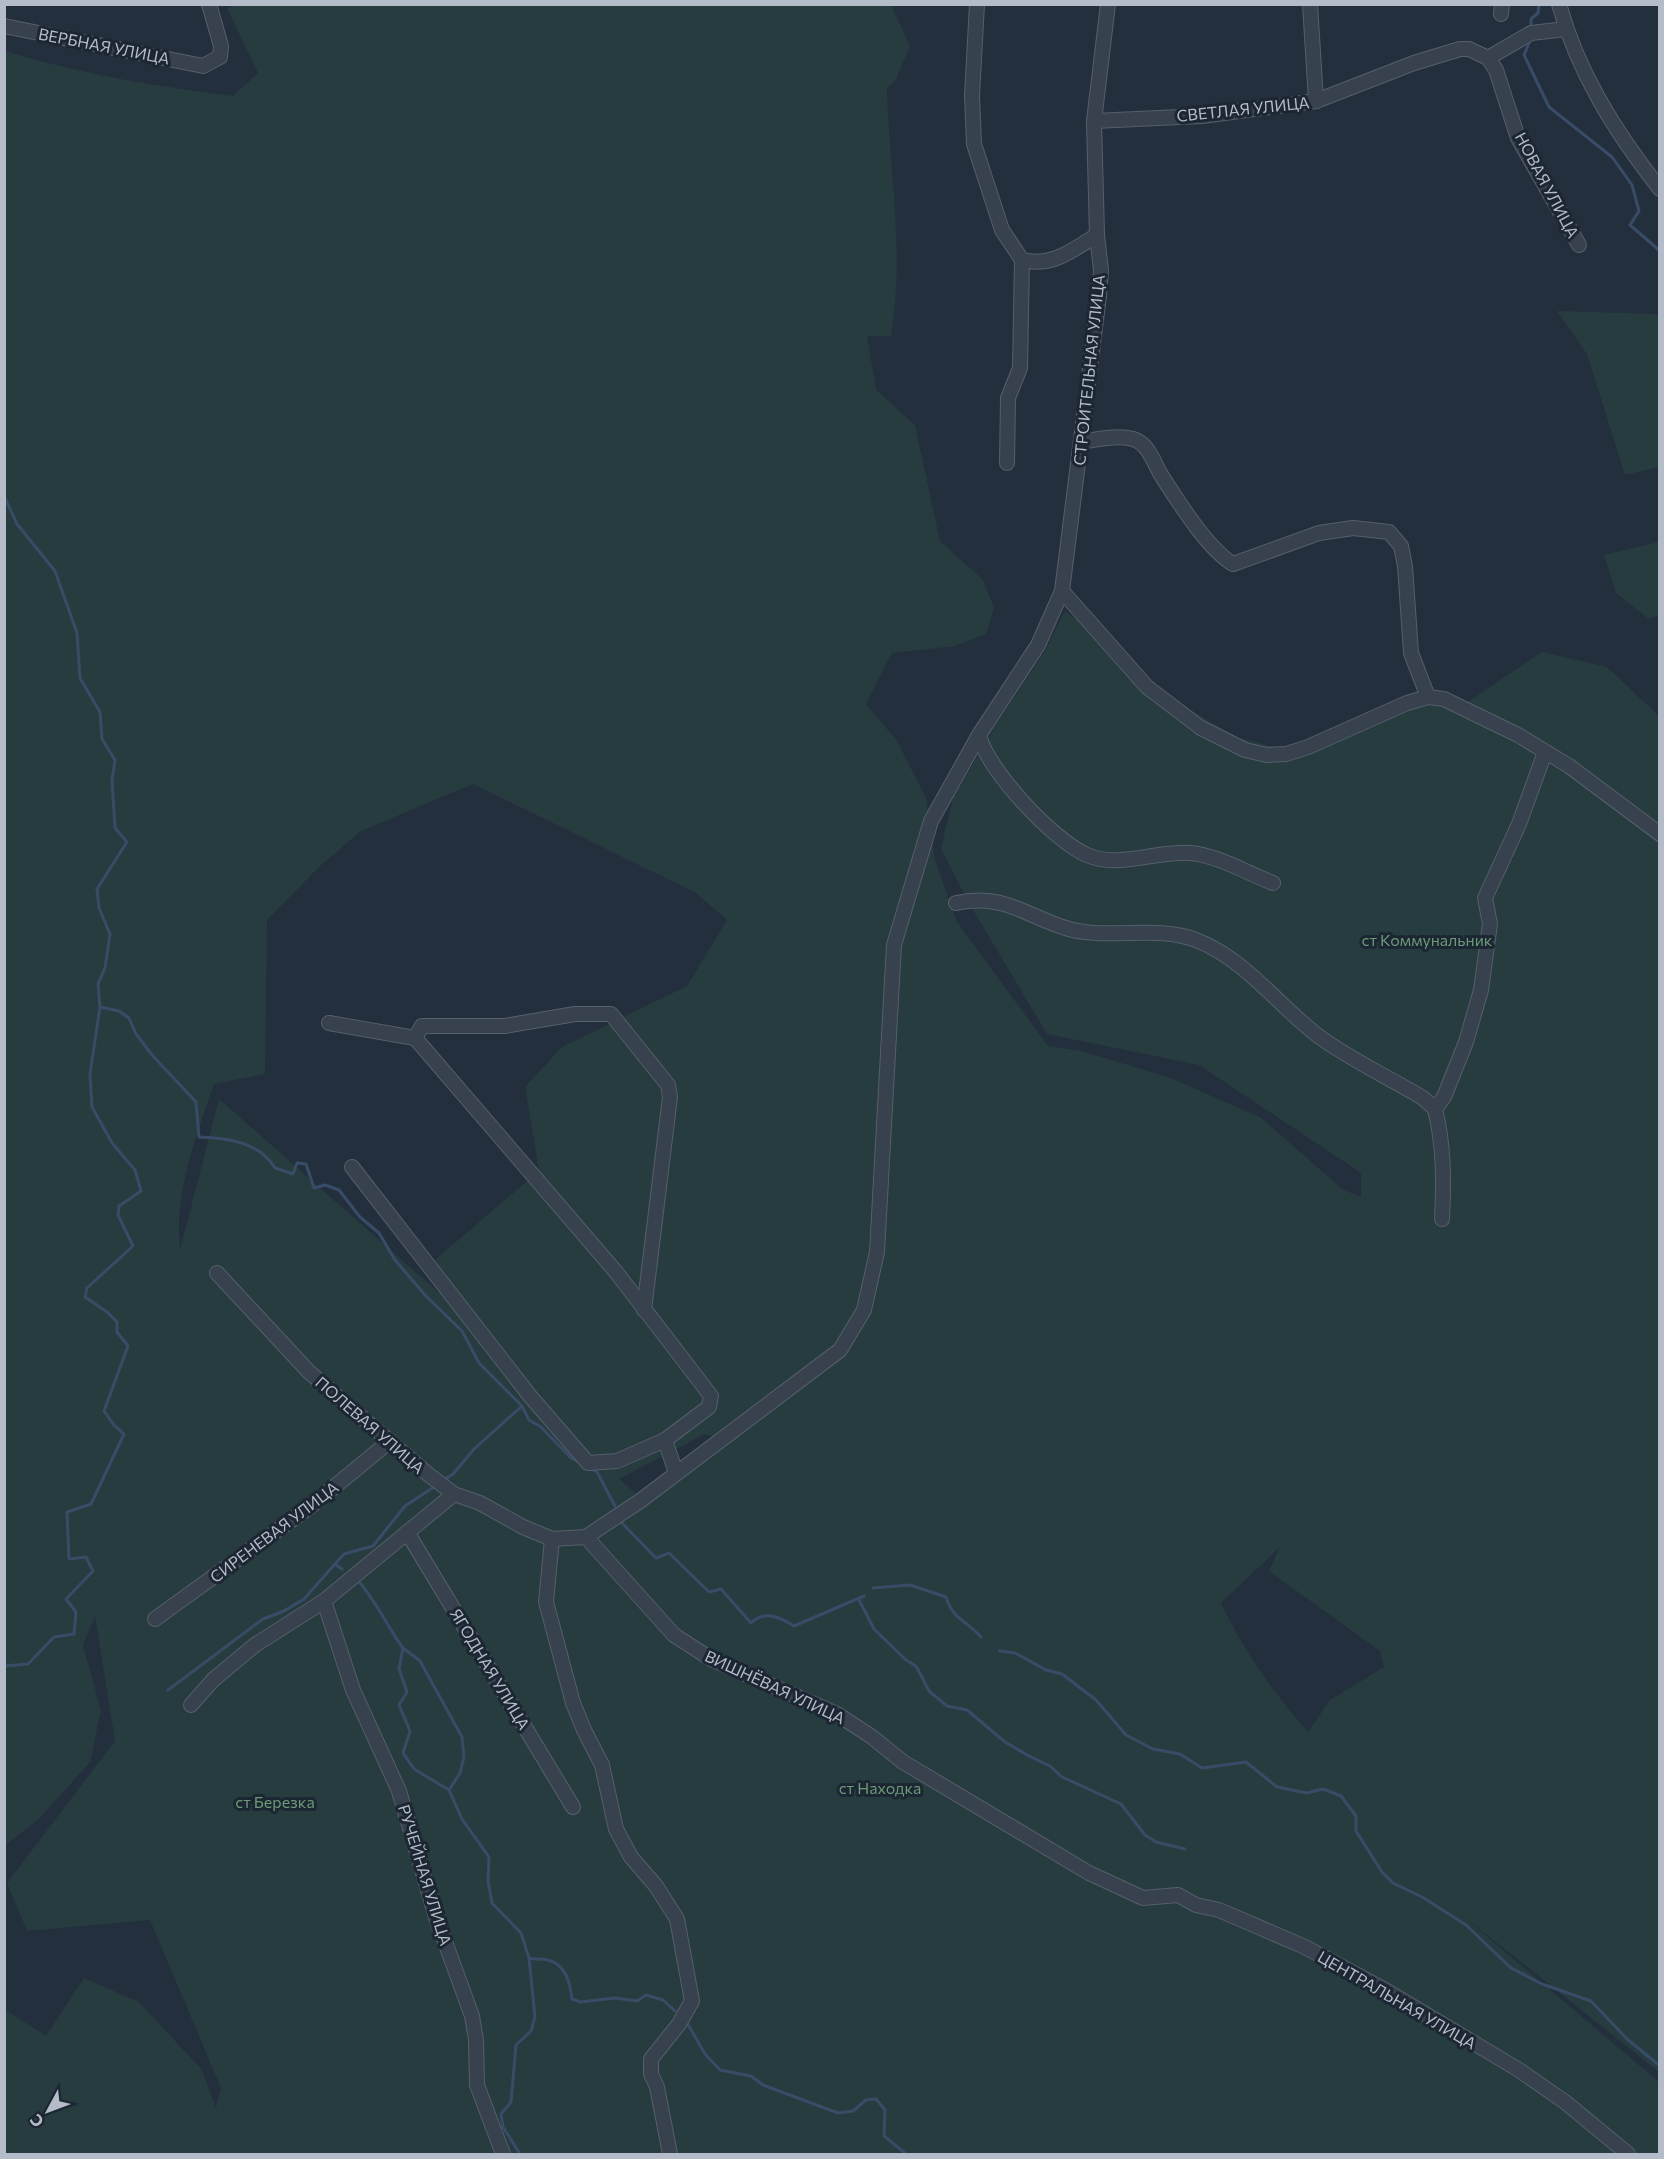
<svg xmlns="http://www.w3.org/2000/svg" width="1664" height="2159" viewBox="0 0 1664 2159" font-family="Commissioner,sans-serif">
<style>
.green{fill:#263c3f;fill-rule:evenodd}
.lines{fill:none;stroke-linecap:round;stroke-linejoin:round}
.stream{stroke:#394c67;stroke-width:3}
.minor-casing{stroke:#565f6c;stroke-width:16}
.minor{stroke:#38414e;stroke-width:14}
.labels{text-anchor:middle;stroke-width:6;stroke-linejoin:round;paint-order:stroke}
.street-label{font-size:16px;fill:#b4bcc9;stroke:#1d2633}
.park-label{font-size:16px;fill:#6b9a76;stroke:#1d2633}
</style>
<rect width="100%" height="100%" fill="#242f3e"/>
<g class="green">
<path d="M238,5H891L910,46L895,81L887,88C889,170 905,254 891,336H867L876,390L915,425L940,541L983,580L994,608L986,634L955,646L892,653L866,704L897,741L926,798L935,860L957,922L1048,1046L1081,1051L1168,1077L1260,1117L1342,1189L1361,1197V1173L1199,1065L1047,1034L969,903L941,849L953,798L997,723L1045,651L1065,611L1125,654L1149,679L1182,705L1237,737L1274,747L1297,745L1424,693L1465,704L1542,652L1607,667L1659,716V2072L1458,1912L1659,2082V2154H5L4,2009L46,2036L84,1978L139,2002L202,2070L216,2108L221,2088L150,1920L27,1931L7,1883L115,1741L95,1616L83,1645L101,1710L90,1762L38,1820L5,1845V51C79,74 156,86 233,96L258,73L227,8ZM473,784L696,893L727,920L687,986L562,1047L525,1087L539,1171L436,1259L454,1306L219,1099L180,1250C174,1192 196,1137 214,1084L265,1074L267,920L320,866L361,831ZM705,1434L716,1438L639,1496L619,1479ZM1280,1547L1269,1571L1380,1651L1384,1667L1330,1700L1308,1732C1273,1692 1244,1651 1221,1603Z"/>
<polygon points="1557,311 1659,314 1659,467 1625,475 1587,354"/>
<polygon points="1659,542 1659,615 1649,619 1616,593 1604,555"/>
</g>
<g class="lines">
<g class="stream">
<polyline points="1531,24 1531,19 1538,13 1539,4"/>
<polyline points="1529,43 1524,55 1549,107 1612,157 1632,185 1639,211 1630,225 1660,251"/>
<polyline points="4,496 17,524 55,571 77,633 80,678 100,712 102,739 115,760 112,780 115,828 127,842 97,889 99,908 110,934 105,968 98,984 100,1007 90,1074 92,1107 112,1143 135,1170 141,1191 119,1206 118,1215 133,1246 87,1288 85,1297 107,1312 117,1322 117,1332 128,1346 104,1411 114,1425 124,1434 91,1504 67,1512 69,1559 86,1557 93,1571 66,1599 76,1612 74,1634 54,1637 28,1664 4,1666"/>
<path d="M100,1007L119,1011L129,1018L136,1034L152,1055L196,1102L199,1137C228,1138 259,1142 275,1168L293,1174L297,1163L306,1164L314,1188L325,1185L339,1190L360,1217L379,1233L395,1260L425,1295L462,1331L479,1363L522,1406L529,1420L541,1427L571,1458L579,1462"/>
<polyline points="590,1468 597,1472 615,1506"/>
<polyline points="442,1481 453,1474 474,1449 522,1406"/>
<path d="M622,1523L656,1558L669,1553L709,1592L721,1589L751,1623C764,1610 780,1617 794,1626L864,1596"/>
<polyline points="342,1569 335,1564 344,1554 373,1546 405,1506 437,1485"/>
<path d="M360,1583C377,1603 387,1626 403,1648L399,1669L407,1692L399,1705L410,1731L403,1753L414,1769L449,1790L462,1819L489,1857L488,1881L492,1903L521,1933L529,1958C536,1960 541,1958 548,1960C566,1965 570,1982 572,1999L580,2002L615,1998L637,2001L646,1995L663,2000L675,2011"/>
<path d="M873,1588L910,1585L946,1597C953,1620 966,1620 981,1637"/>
<polyline points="859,1600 874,1629 906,1660 916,1666 929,1691 947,1706 967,1710 1005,1742 1029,1756 1050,1766 1062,1777 1121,1804 1145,1835 1156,1842 1185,1849"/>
<polyline points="403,1648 420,1661 462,1737 464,1757 460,1773 449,1790"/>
<polyline points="1000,1651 1015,1653 1046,1670 1062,1674 1096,1700 1126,1735 1153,1749 1180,1754 1202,1768 1246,1762 1277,1787 1307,1793 1323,1789 1341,1796 1356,1816 1356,1831 1382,1872 1393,1883 1422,1897 1466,1925 1511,1968 1542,1984 1591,2001 1627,2039 1660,2066"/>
<polyline points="168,1690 263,1619 284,1611 304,1599 335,1564"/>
<polyline points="686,2021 705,2054 720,2070 751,2076 763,2085 838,2113 853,2111 866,2100 876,2099 885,2110 884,2136 906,2154"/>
<polyline points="520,2154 503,2127 501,2114 511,2102 516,2045 531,2031 535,2017 529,1958"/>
</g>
<g class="minor-casing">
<g id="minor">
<path d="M977,4L972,96L974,144L1002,230L1022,260C1053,267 1071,251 1097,235"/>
<polyline points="1310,4 1316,101"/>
<path d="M1559,4C1578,73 1616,133 1660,189"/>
<polyline points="1501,14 1502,4"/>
<polyline points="4,26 203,66 220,57 221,46 209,4"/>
<polyline points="1488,58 1531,33 1566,29"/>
<polyline points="1094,121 1202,116 1316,101 1414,63 1460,49 1469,49 1488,58 1496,70 1518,138 1579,245"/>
<path d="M1082,442C1098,439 1117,435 1133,439C1150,444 1154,465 1163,478C1180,504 1207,548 1233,564L1319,533L1353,528L1389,532L1401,546L1405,566L1411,653L1428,697"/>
<polyline points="1007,463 1008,398 1020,368 1022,260"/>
<polyline points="1062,591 1147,687 1201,728 1245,750 1267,755 1286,754 1308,747 1407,703 1428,697 1444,699 1518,735 1569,766 1660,834"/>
<path d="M979,735C987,770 1054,841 1087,855C1119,869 1158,850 1191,853C1219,856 1247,873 1273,883"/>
<path d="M956,903C1005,893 1025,916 1069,929C1110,940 1156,925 1196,940C1245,959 1277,1004 1317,1035C1349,1059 1388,1077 1423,1098L1435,1109"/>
<polyline points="329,1023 415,1038 616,1272 711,1396 709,1407 665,1440 676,1473"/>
<polyline points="415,1038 422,1026 505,1026 575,1014 611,1014 668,1085 670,1097 644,1310"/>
<polyline points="352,1167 530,1396 588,1463 617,1461 665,1440"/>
<path d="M1442,1219C1444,1181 1444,1146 1435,1109L1444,1097L1466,1042L1481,990L1490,924L1485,898L1519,824L1545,752"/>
<polyline points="217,1273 309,1372 429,1475 454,1494 480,1503 523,1527 552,1539 586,1537 640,1501 840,1350 864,1310 877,1252 894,945 931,821 979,735 1038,645 1062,591 1099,296 1101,270 1097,235 1094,121 1108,4"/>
<polyline points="407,1532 573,1807"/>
<polyline points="586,1537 674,1635 711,1659 837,1714 872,1737 903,1762 1089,1873 1143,1898 1178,1895 1196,1905 1219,1910 1305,1947 1387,1991 1519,2070 1565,2102 1628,2154"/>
<polyline points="552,1539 546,1602 573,1703 584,1730 602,1765 616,1829 631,1857 656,1886 677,1919 692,2001 679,2024 651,2059 651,2074 657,2087 670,2154"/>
<polyline points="324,1601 353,1690 399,1791 436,1917 472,2016 476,2040 477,2085 503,2154"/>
<polyline points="155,1619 311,1506 390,1441"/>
<polyline points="191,1705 213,1680 255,1645 324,1601 454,1494"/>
</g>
</g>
<use href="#minor" class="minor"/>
</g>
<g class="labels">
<g class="street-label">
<text transform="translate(104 46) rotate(11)" y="6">ВЕРБНАЯ УЛИЦА</text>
<text transform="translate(1243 109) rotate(-6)" y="6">СВЕТЛАЯ УЛИЦА</text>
<text transform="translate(1547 185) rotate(62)" y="6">НОВАЯ УЛИЦА</text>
<text transform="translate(1089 370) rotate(-84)" y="6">СТРОИТЕЛЬНАЯ УЛИЦА</text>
<text transform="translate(370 1425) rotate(41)" y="6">ПОЛЕВАЯ УЛИЦА</text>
<text transform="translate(274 1532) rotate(-37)" y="6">СИРЕНЕВАЯ УЛИЦА</text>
<text transform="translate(490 1669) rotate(59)" y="6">ЯГОДНАЯ УЛИЦА</text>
<text transform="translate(775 1687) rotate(25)" y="6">ВИШНЁВАЯ УЛИЦА</text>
<text transform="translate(425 1875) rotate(73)" y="6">РУЧЕЙНАЯ УЛИЦА</text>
<text transform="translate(1397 2000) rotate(30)" y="6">ЦЕНТРАЛЬНАЯ УЛИЦА</text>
</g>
<g class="park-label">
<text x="1427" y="946">ст Коммунальник</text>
<text x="880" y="1794">ст Находка</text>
<text x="275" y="1808">ст Березка</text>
</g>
</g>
<rect width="1664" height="2159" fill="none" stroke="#b4bcc9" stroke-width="12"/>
<g transform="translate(48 2111) rotate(229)" stroke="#1d2633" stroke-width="4.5" paint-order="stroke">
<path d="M0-4.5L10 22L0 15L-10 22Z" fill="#b4bcc9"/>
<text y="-9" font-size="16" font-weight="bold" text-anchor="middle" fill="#b4bcc9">С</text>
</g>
</svg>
